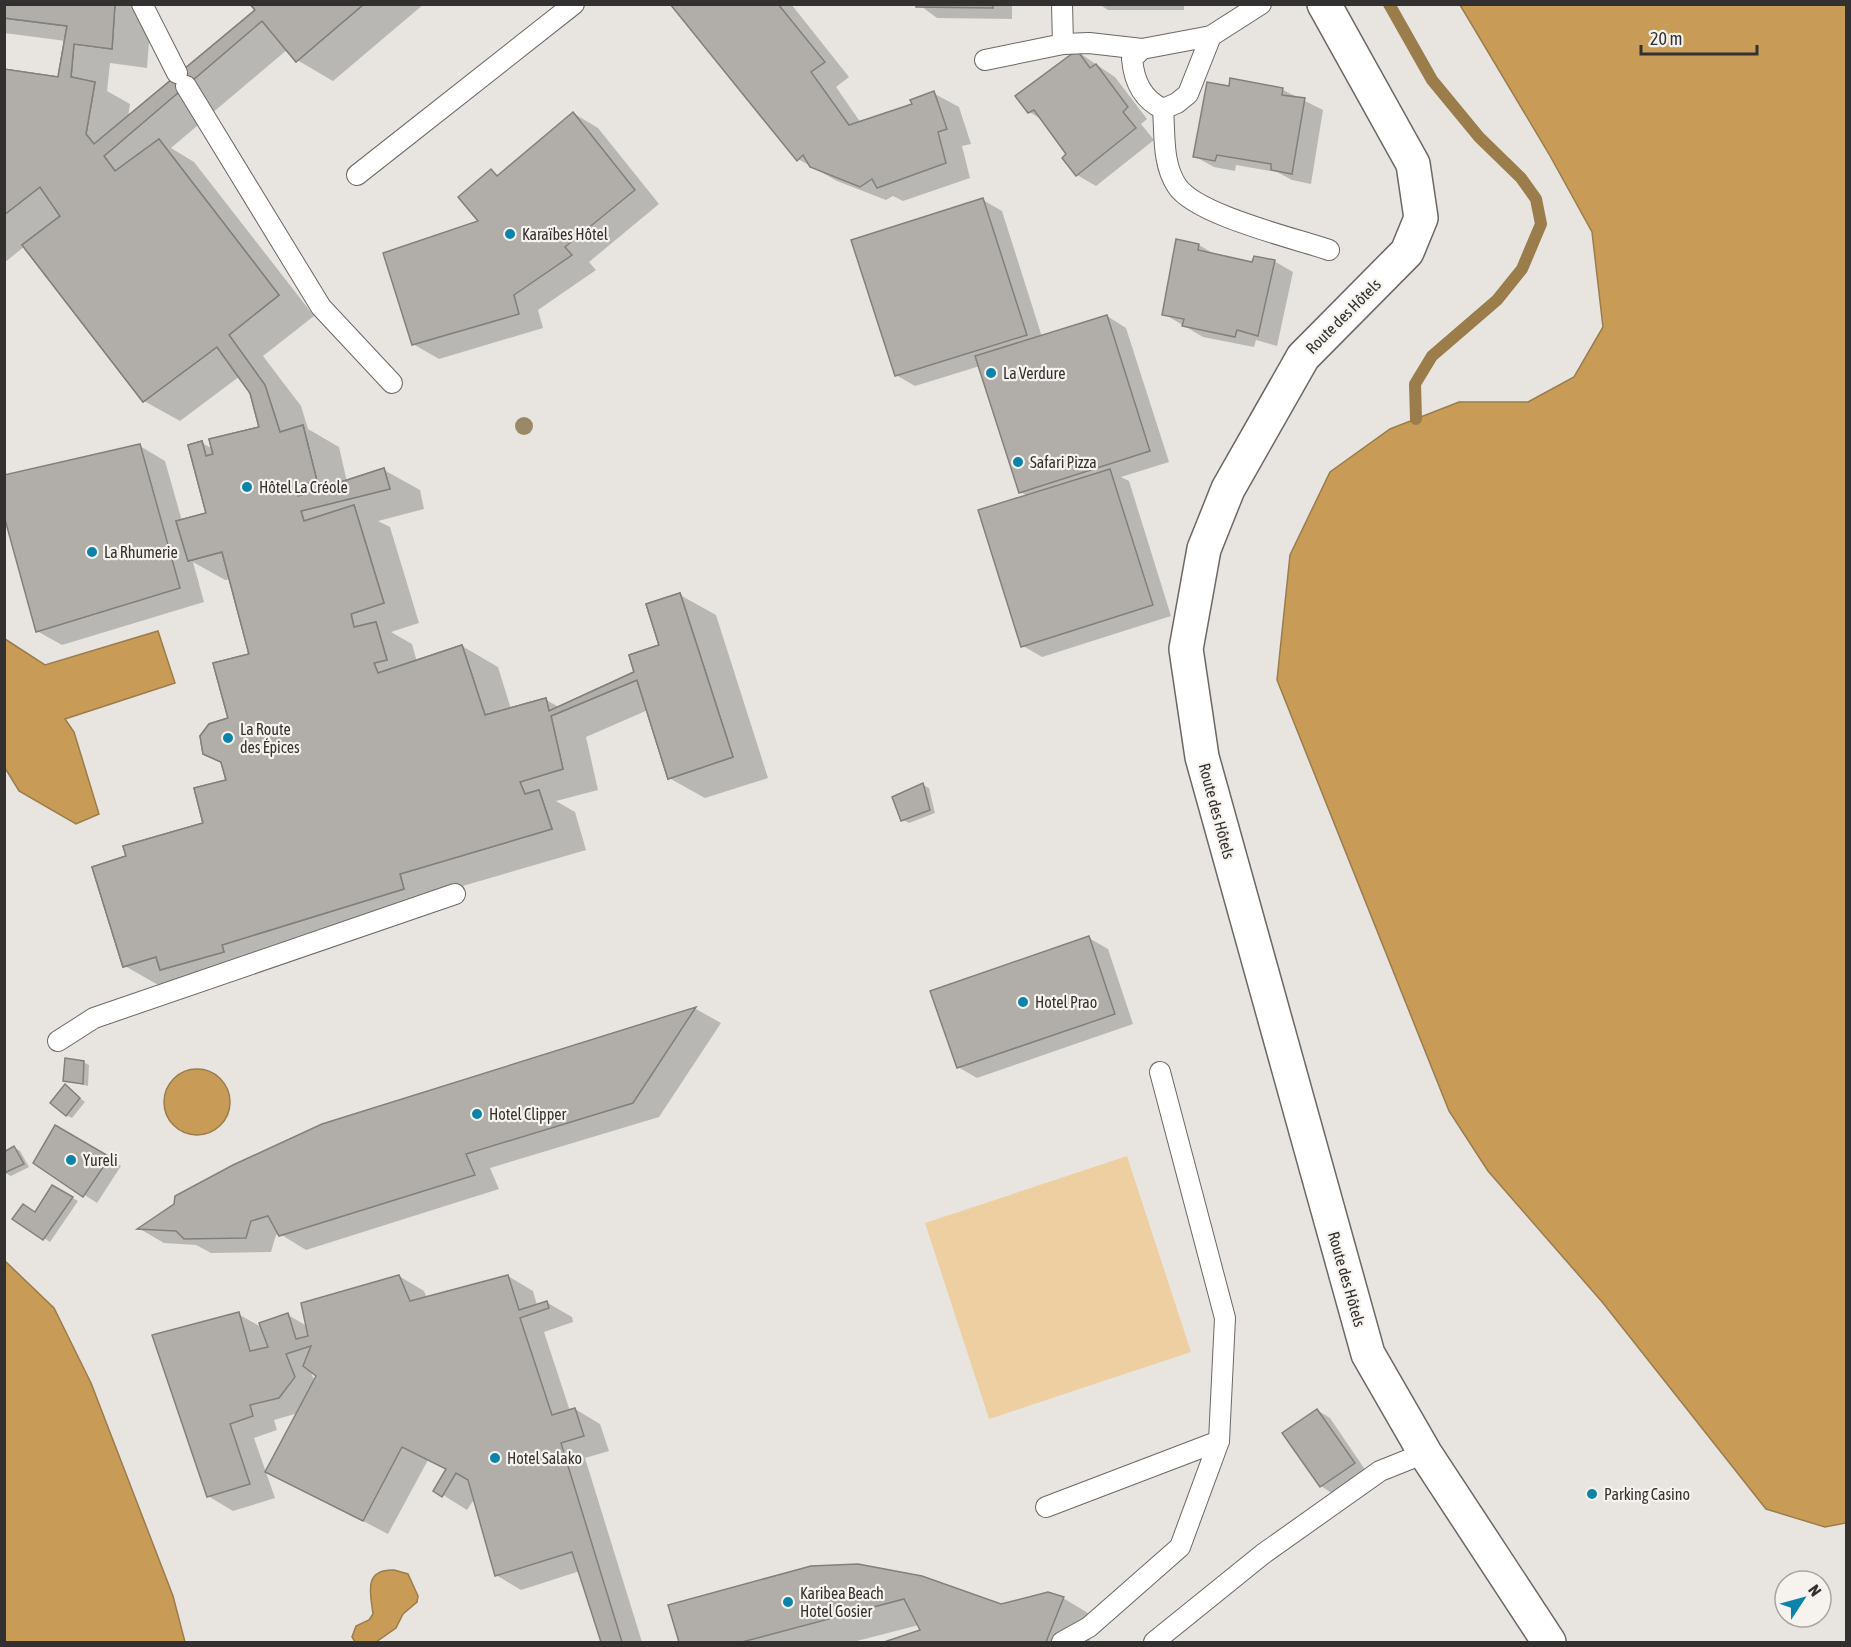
<svg xmlns="http://www.w3.org/2000/svg" width="1851" height="1647" viewBox="0 0 1851 1647" font-family="'Asap Condensed',sans-serif">
<style>
.green{fill:#eecfa2}
.water{fill:#c89c57;stroke:#9b7c4b;stroke-width:1.5}
.shadow{fill:#0003;fill-rule:evenodd}
.lines{fill:none;stroke-linecap:round;stroke-linejoin:round}
.stream{stroke:#9b7c4b;stroke-width:12}
.building{fill:#b1aeaa;stroke:#82807c;stroke-width:1.5;fill-rule:evenodd}
.lane-casing{stroke:#6b6864;stroke-width:22}
.street-casing{stroke:#6b6864;stroke-width:36}
.lane{stroke:#fff;stroke-width:20}
.street{stroke:#fff;stroke-width:33}
.tree{fill:#9a8966}
.poi-dot{fill:#0c83a9;stroke:#f6f3ee;stroke-width:2}
.labels{text-anchor:middle;stroke-width:4.5;stroke-linejoin:round;paint-order:stroke}
.poi-label{font-size:16px;fill:#333130;stroke:#f6f3ee;text-anchor:start}
.street-label{font-size:16px;fill:#333130;stroke:#f6f3ee}
</style>
<rect width="100%" height="100%" fill="#e8e5e1"/>
<polygon class="green" points="1127,1156 1191,1352 989,1419 925,1223"/>
<g class="water">
<polygon points="1460,5 1846,5 1846,1523 1825,1527 1766,1509 1603,1303 1488,1171 1449,1111 1277,680 1290,555 1330,472 1390,429 1459,402 1528,402 1574,377 1603,327 1592,232 1549,154"/>
<polygon points="158,631 175,683 65,719 74,732 99,814 76,824 19,791 5,768 5,639 45,665"/>
<circle cx="197" cy="1102" r="33"/>
<polygon points="5,1261 54,1308 91,1383 173,1596 185,1642 5,1642"/>
<path d="M394,1570L408,1574L418,1596L417,1602L403,1614L396,1628L376,1642H355L352,1637L356,1626L369,1620L373,1614C371,1595 362,1569 394,1570Z"/>
</g>
<g class="shadow">
<polygon points="4,4 152,4 147,68 110,63 107,91 130,104 128,118 257,10 252,4 424,4 333,81 297,60 288,49 171,148 194,162 314,316 263,356 301,406 308,429 339,447 347,482 384,470 420,490 424,509 378,521 390,527 419,623 391,632 412,644 417,662 462,646 498,667 511,709 546,700 559,707 635,673 661,646 680,595 716,615 768,778 705,798 669,778 648,710 586,737 598,790 556,801 575,812 586,850 435,894 257,965 259,972 197,990 160,986 125,966 128,857 204,824 228,781 223,764 204,753 230,719 251,655 231,579 225,580 193,562 204,602 62,645 37,631 140,446 165,461 182,521 208,514 202,443 213,449 260,428 252,392 240,376 180,421 144,401 25,246 4,263 4,71 59,78 66,41 4,33"/>
<polygon points="672,4 791,4 849,77 836,87 861,123 915,105 933,93 959,107 971,144 962,146 970,178 903,201 893,196 886,200 837,181 798,159"/>
<polygon points="918,4 1012,4 1012,19 937,18"/>
<polygon points="1099,4 1184,4 1184,10 1108,10"/>
<polygon points="1078,52 1115,77 1147,119 1141,124 1154,140 1096,186 1077,175 1068,155 1043,120 1029,112"/>
<polygon points="1231,80 1283,90 1323,110 1311,184 1292,180 1277,172 1236,165 1235,171 1214,167 1194,156 1230,88"/>
<polygon points="573,113 598,128 659,204 589,262 596,270 538,310 543,328 439,359 413,344 480,222 491,171 500,176"/>
<polygon points="983,200 1002,211 1042,337 1107,316 1126,328 1169,462 1121,477 1129,481 1171,616 1042,657 1023,646 1028,496 1020,492 980,366 915,386 896,375"/>
<polygon points="1178,241 1199,245 1216,255 1253,263 1274,261 1293,272 1277,346 1256,340 1254,347 1203,337 1164,314"/>
<polygon points="923,785 929,788 935,813 909,823 903,820"/>
<polygon points="1089,938 1108,949 1133,1024 977,1078 958,1067"/>
<polygon points="696,1009 721,1023 659,1117 490,1168 499,1189 306,1250 280,1234 276,1235 271,1252 211,1253 196,1245 164,1243 140,1229 322,1125"/>
<polygon points="83,1062 89,1065 88,1086 65,1080"/>
<polygon points="65,1086 85,1102 72,1118 66,1115"/>
<polygon points="56,1127 121,1166 97,1203 35,1163"/>
<polygon points="14,1147 20,1151 29,1167 11,1176 5,1173"/>
<polygon points="53,1187 78,1201 50,1242 14,1219 36,1214"/>
<path d="M399,1276L424,1291L427,1298L508,1276L533,1291L537,1305L546,1302L572,1317L573,1322L544,1332L570,1411L575,1409L600,1424L609,1451L585,1458L642,1642H602L580,1571L521,1590L496,1575L475,1498L467,1510L443,1495L447,1470L428,1460L388,1534L267,1471L298,1413L274,1420L277,1430L254,1438L275,1498L233,1511L208,1496L238,1314L263,1328L288,1315L307,1326ZM310,1370L318,1376L315,1382Z"/>
<polygon points="1317,1410 1330,1418 1366,1471 1333,1494 1321,1486"/>
<polygon points="811,1568 1001,1606 1063,1598 1098,1619 1089,1642 889,1642 922,1630 919,1625 853,1642 680,1642 670,1606"/>
</g>
<g class="lines">
<polyline class="stream" points="1389,4 1432,80 1479,137 1521,178 1536,199 1541,224 1522,269 1497,300 1432,356 1415,384 1416,419"/>
</g>
<g class="building">
<path d="M4,4H115L112,49L74,44L71,77L95,82L86,134L94,144L255,10L250,4H364L296,62L262,21L104,156L115,171L159,139L279,295L229,335L265,385L280,432L303,425L317,481L295,486L298,496L384,468L390,489L301,511L304,521L354,505L384,603L351,614L354,627L376,622L387,660L374,663L378,673L462,645L485,715L546,698L549,711L634,672L629,655L659,645L646,604L680,593L733,757L668,779L637,680L551,716L563,769L520,782L525,794L539,790L552,829L400,874L404,889L222,945L224,952L160,970L156,957L123,967L92,867L126,856L123,846L203,823L194,788L226,780L221,762L203,754L200,736L209,724L228,718L213,663L249,654L222,552L188,561L176,521L206,513L188,445L202,441L206,456L213,454L209,439L259,427L250,393L217,347L143,402L22,245L60,216L40,187L4,215V195L41,166L50,177L55,142L4,136V69L58,77L67,26L4,18ZM94,163L220,324L206,335L187,311L172,323L192,348L185,354L58,191Z"/>
<polygon points="4,4 115,4 112,49 74,44 71,77 95,82 86,134 94,144 255,10 250,4 364,4 296,62 262,21 104,156 115,171 159,139 279,295 229,335 265,385 280,432 303,425 317,481 295,486 298,496 384,468 390,489 301,511 304,521 354,505 384,603 351,614 354,627 376,622 387,660 374,663 378,673 462,645 485,715 546,698 549,711 634,672 629,655 659,645 646,604 680,593 733,757 668,779 637,680 551,716 563,769 520,782 525,794 539,790 552,829 400,874 404,889 222,945 224,952 160,970 156,957 123,967 92,867 126,856 123,846 203,823 194,788 226,780 221,762 203,754 200,736 209,724 228,718 213,663 249,654 222,552 188,561 176,521 206,513 188,445 202,441 206,456 213,454 209,439 259,427 250,393 217,347 143,402 22,245 60,216 40,187 4,215 4,69 58,77 67,26 4,18"/>
<polygon points="670,4 778,4 825,62 811,72 849,125 912,104 910,100 934,91 947,129 938,132 946,163 877,188 872,179 860,187 810,167 803,155 797,161"/>
<polygon points="916,4 993,4 993,8 916,7"/>
<polygon points="1077,50 1090,68 1096,64 1128,107 1123,112 1136,128 1076,176 1062,158 1066,154 1034,110 1028,113 1015,96"/>
<polygon points="1230,78 1283,88 1282,95 1305,98 1292,174 1271,170 1271,164 1217,155 1215,161 1193,157 1207,82 1229,86"/>
<polygon points="573,112 635,190 565,247 572,255 514,295 519,314 412,345 383,253 478,221 458,197 491,169 497,176"/>
<polygon points="983,198 1027,335 895,376 851,240"/>
<polygon points="1176,239 1199,244 1198,250 1252,262 1254,256 1275,260 1258,336 1237,330 1235,337 1182,326 1184,319 1162,315"/>
<polygon points="1107,315 1150,451 1019,493 975,356"/>
<polygon points="140,444 180,588 36,632 4,516 4,475"/>
<polygon points="1110,469 1153,605 1021,647 978,510"/>
<polygon points="923,783 930,810 901,821 892,797"/>
<polygon points="1089,936 1115,1014 957,1068 930,991"/>
<polygon points="696,1007 633,1103 466,1154 475,1175 279,1236 268,1216 251,1221 246,1238 184,1239 176,1231 137,1229 174,1204 175,1196 233,1165 322,1124"/>
<polygon points="65,1058 84,1061 83,1084 63,1081"/>
<polygon points="65,1084 80,1098 66,1116 50,1103"/>
<polygon points="55,1125 110,1157 83,1197 33,1163"/>
<polygon points="14,1146 24,1164 4,1173 4,1152"/>
<polygon points="52,1185 73,1197 43,1240 12,1219 23,1204 35,1212"/>
<polygon points="399,1275 410,1301 508,1275 519,1310 547,1301 549,1308 520,1318 552,1415 575,1408 584,1436 561,1443 622,1642 601,1642 572,1552 495,1576 468,1480 456,1473 442,1497 433,1491 446,1469 402,1447 363,1521 265,1472 316,1376 303,1366 311,1346 286,1354 295,1377 279,1398 250,1405 253,1416 230,1424 250,1484 207,1497 152,1335 239,1312 250,1351 268,1347 259,1323 288,1313 296,1339 308,1336 301,1303"/>
<polygon points="1317,1409 1355,1463 1320,1487 1282,1433"/>
<polygon points="858,1564 922,1576 1001,1604 1048,1592 1064,1597 1046,1642 884,1642 920,1630 904,1599 742,1642 679,1642 668,1605 811,1566"/>
</g>
<g class="lines">
<g class="lane-casing">
<g id="lane">
<polyline points="142,4 177,73"/>
<polyline points="1062,4 1063,44"/>
<path d="M1211,36L1188,94L1177,103L1163,109C1142,99 1134,81 1132,59L1142,49L1211,36L1261,4"/>
<polyline points="985,60 1063,44 1089,43 1142,49"/>
<polyline points="186,86 321,307 392,383"/>
<path d="M1163,109C1165,133 1162,164 1177,186C1196,215 1294,238 1329,250"/>
<polyline points="357,175 574,4"/>
<polyline points="58,1041 94,1018 455,894"/>
<polyline points="1046,1507 1219,1441"/>
<polyline points="1062,1642 1089,1627 1180,1547 1219,1441 1225,1318 1160,1072"/>
<polyline points="1154,1642 1263,1554 1380,1471 1425,1453"/>
</g>
</g>
<g class="street-casing">
<polyline id="street" points="1324,4 1413,164 1421,218 1407,252 1303,357 1228,489 1204,549 1186,649 1202,757 1368,1354 1425,1453 1549,1642"/>
</g>
<use href="#lane" class="lane"/>
<use href="#street" class="street"/>
</g>
<circle class="tree" cx="524" cy="426" r="9"/>
<g class="poi-dot">
<circle cx="510" cy="234" r="6"/>
<circle cx="991" cy="373" r="6"/>
<circle cx="1018" cy="462" r="6"/>
<circle cx="247" cy="487" r="6"/>
<circle cx="92" cy="552" r="6"/>
<circle cx="228" cy="738" r="6"/>
<circle cx="1023" cy="1002" r="6"/>
<circle cx="477" cy="1114" r="6"/>
<circle cx="71" cy="1160" r="6"/>
<circle cx="495" cy="1458" r="6"/>
<circle cx="1592" cy="1494" r="6"/>
<circle cx="788" cy="1602" r="6"/>
</g>
<g class="labels">
<g class="poi-label">
<text x="522" y="240">Karaïbes Hôtel</text>
<text x="1003" y="379">La Verdure</text>
<text x="1030" y="468">Safari Pizza</text>
<text x="259" y="493">Hôtel La Créole</text>
<text x="104" y="558">La Rhumerie</text>
<text x="240" y="735">La Route<tspan x="240" dy="18">des Épices</tspan></text>
<text x="1035" y="1008">Hotel Prao</text>
<text x="489" y="1120">Hotel Clipper</text>
<text x="83" y="1166">Yureli</text>
<text x="507" y="1464">Hotel Salako</text>
<text x="1604" y="1500">Parking Casino</text>
<text x="800" y="1599">Karibea Beach<tspan x="800" dy="18">Hotel Gosier</tspan></text>
</g>
<g class="street-label">
<text transform="translate(1343 316) rotate(-45)" y="6">Route des Hôtels</text>
<text transform="translate(1217 811) rotate(75)" y="6">Route des Hôtels</text>
<text transform="translate(1347 1279) rotate(74)" y="6">Route des Hôtels</text>
</g>
</g>
<rect width="1851" height="1647" fill="none" stroke="#333130" stroke-width="12"/>
<g transform="translate(1803 1599) rotate(54)"><circle r="28" fill="#f6f3ee" stroke="#a8a5a2" stroke-width="1.5"/>
<path d="M0-4.5L10 22L0 15L-10 22Z" fill="#0c83a9"/>
<text y="-9" font-size="16" font-weight="bold" text-anchor="middle" fill="#333130">N</text>
</g>
<path d="M1641 45v9h116v-9" fill="none" stroke="#333130" stroke-width="3"/>
<text x="1650" y="45" font-size="18" fill="#333130" stroke="#f6f3ee" stroke-width="4.5" paint-order="stroke">20 m</text>
</svg>
